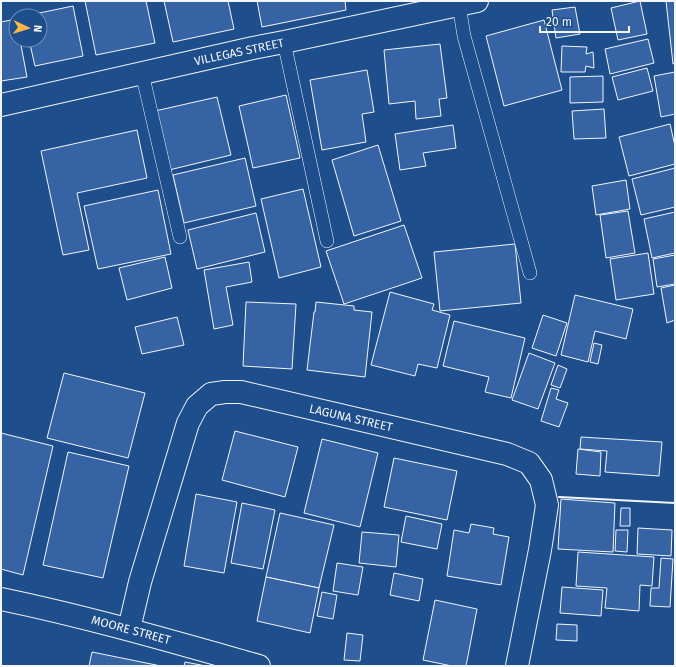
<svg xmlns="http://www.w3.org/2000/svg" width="676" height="667" viewBox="0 0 676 667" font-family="'Fira Sans',sans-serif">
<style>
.building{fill:#3563a3;stroke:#f2f6ff}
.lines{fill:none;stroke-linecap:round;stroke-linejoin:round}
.lane-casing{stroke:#f2f6ff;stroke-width:14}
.street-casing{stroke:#f2f6ff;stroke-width:24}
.secondary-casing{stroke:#f2f6ff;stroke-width:24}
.lane{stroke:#1f4e8c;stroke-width:13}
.street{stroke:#1f4e8c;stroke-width:22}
.secondary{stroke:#1f4e8c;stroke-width:22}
.wall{stroke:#f2f6ff;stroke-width:2}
.labels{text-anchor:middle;stroke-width:3;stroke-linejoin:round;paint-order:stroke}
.street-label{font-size:12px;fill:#f2f6ff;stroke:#1f4e8c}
</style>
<rect width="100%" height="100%" fill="#1f4e8c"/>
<g class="building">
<polygon points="85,1 146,1 155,43 96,55"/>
<polygon points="164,1 228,1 234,29 173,42"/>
<polygon points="257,1 345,1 346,10 262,27"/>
<polygon points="640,1 647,34 618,40 611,8"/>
<polygon points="666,1 675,1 675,63 673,64"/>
<polygon points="73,6 83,56 35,66 29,40 40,40 40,16 25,16"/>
<polygon points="575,7 580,34 556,38 552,10"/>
<polygon points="16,19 16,40 20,40 27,77 1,81 1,22"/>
<polygon points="544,20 562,90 504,106 486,36"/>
<polygon points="648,39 654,63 610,74 605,49"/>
<polygon points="440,44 447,98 439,99 441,116 416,119 415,101 389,104 384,50"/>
<polygon points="562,46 587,47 586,54 593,52 594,68 586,66 585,72 561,72"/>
<polygon points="647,68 653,91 618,100 612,77"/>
<polygon points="367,70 374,112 362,114 366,142 322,150 310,80"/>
<polygon points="675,72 675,114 661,117 654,76"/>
<polygon points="603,76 603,102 570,103 570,77"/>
<polygon points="286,95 300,158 253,168 239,106"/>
<polygon points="217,97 231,155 169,170 155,111"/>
<polygon points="604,109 606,138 574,139 572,111"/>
<polygon points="670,124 675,146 675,164 629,176 619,137"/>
<polygon points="453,125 456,148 423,153 426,166 400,170 395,134"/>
<polygon points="137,130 147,178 77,193 89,250 63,255 41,151"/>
<polygon points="378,145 401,221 354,236 332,160"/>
<polygon points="245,158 256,206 184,223 173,175"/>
<polygon points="675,168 675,207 641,215 632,179"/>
<polygon points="626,180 630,209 596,215 592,186"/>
<polygon points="303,189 321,267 279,278 261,199"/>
<polygon points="158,190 171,254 98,269 84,206"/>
<polygon points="628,211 635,253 606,258 600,215"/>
<polygon points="675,212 675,253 652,258 644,219"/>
<polygon points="256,213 265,252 197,269 188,230"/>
<polygon points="404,225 422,278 344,304 326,251"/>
<polygon points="515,244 521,303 440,311 434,252"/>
<polygon points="648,253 654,294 616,300 610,259"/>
<polygon points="675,255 675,284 657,287 653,259"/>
<polygon points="165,257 172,288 127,300 119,268"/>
<polygon points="249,262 252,282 226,287 233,325 214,329 204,270"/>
<polygon points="675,285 675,320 667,323 661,288"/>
<polygon points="390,292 434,304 432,310 450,315 437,368 418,364 415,376 371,365"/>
<polygon points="575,295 633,309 626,339 595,331 588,362 561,355"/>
<polygon points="246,302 296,304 292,369 243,366"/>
<polygon points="316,302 354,306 354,310 372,312 365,377 307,370 314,312 315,312"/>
<polygon points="543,315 567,323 556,356 532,348"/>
<polygon points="177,317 184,345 142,354 135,327"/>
<polygon points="454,321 525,338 511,398 485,392 489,377 443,366"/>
<polygon points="594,343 602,345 598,364 590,362"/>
<polygon points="529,353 555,363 538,409 512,400"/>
<polygon points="558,365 567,369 560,388 551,385"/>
<polygon points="64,373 145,393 128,458 47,438"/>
<polygon points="551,388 559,390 556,399 568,403 559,427 541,421"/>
<polygon points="235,431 298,447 285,497 222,480"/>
<polygon points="1,433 53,446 23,575 1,569"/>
<polygon points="581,437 662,442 659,476 605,472 607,451 580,449"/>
<polygon points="322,439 378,453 360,527 304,513"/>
<polygon points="578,449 601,452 600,476 576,474"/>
<polygon points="68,452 129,466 103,578 43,565"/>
<polygon points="394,458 457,471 447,520 384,507"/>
<polygon points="196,494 237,502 224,573 184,566"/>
<polygon points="561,499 615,503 613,552 558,549"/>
<polygon points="242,503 275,510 263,569 231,563"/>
<polygon points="621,508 630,508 630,526 620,526"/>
<polygon points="280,513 334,525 319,588 266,577"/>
<polygon points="406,516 442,524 437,549 401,542"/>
<polygon points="471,524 494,528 493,534 509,537 501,585 447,576 454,530 469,533"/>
<polygon points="638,528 672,530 671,556 637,554"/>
<polygon points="616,530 628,530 627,552 615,551"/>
<polygon points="362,532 399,535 396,567 359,563"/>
<polygon points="578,552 654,557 652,586 640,585 639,611 605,608 607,588 576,586"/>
<polygon points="661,558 673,559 670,607 650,606 651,588 659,588"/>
<polygon points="337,563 363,567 358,595 333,591"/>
<polygon points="394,573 423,579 419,601 390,595"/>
<polygon points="266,577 319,588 310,633 257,621"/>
<polygon points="562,587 603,590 601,616 560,613"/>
<polygon points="322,592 337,595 333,619 317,616"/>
<polygon points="435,600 477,609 466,666 452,666 423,660"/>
<polygon points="557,624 577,625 577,641 556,640"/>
<polygon points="347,633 363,635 360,661 344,660"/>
<polygon points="92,652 161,666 89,666"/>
<polygon points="185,662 206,666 184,666"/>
</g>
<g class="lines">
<g class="lane-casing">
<g id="lane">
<polyline points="459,5 464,36 530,273"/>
<polyline points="284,42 327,241"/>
<polyline points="142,73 180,237"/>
</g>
</g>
<g class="street-casing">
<g id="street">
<path d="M1,599C88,617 174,642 259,666"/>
<polyline points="129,629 140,582 188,423 197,406 211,394 225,392 241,392 507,454 529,463 541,480 547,505 540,550 517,666"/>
</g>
</g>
<g class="secondary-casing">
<polyline id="secondary" points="1,105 253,48 284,42 477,1"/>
</g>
<use href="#lane" class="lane"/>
<use href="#street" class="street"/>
<use href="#secondary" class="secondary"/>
<polyline class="wall" points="559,497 675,503"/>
</g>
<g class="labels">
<g class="street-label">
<text transform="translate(239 52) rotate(-12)" y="4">VILLEGAS STREET</text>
<text transform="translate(351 418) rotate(13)" y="4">LAGUNA STREET</text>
<text transform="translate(131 630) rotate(15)" y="4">MOORE STREET</text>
</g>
</g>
<rect width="676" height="667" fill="none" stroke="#f2f6ff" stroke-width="4"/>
<g transform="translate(28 28) rotate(94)"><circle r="19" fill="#1f4e8c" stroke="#7391ba"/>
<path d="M0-3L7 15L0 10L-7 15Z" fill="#ffb74d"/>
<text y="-6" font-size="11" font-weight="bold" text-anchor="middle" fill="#f2f6ff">N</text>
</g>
<path d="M540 26v6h89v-6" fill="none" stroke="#f2f6ff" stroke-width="2"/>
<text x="546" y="26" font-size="12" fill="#f2f6ff" stroke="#1f4e8c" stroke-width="3" paint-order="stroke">20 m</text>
</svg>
